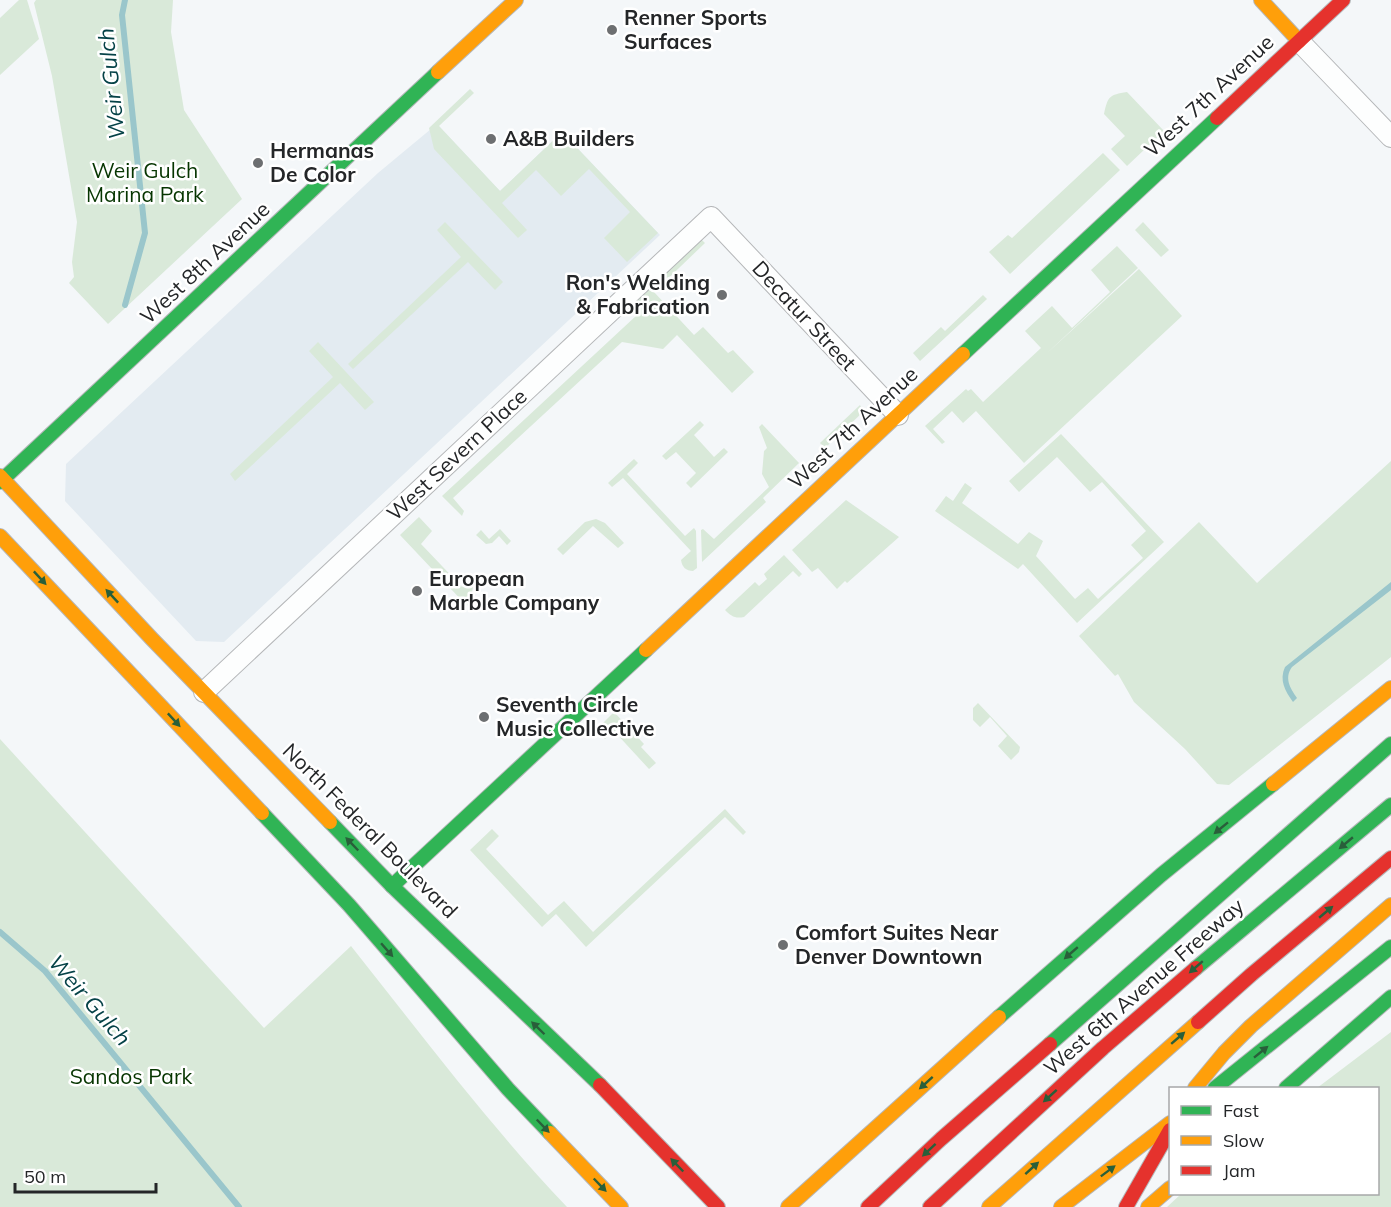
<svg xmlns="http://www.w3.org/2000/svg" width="1391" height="1207" viewBox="0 0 1391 1207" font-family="Mulish,sans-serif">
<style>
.built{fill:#e3ebf1}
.green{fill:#d9e9d9}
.water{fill:#9ac6cb}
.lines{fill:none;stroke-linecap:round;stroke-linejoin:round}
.stream{stroke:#9ac6cb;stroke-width:6}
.street-casing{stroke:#b5b7b9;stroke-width:22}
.fast-casing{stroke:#b5b7b9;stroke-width:16}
.slow-casing{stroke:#b5b7b9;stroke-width:16}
.jam-casing{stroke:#b5b7b9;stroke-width:16}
.street{stroke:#fdfefe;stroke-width:20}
.fast{stroke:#30b455;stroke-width:14}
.slow{stroke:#ff9f0a;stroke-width:14}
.jam{stroke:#e5322d;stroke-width:14}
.oneway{fill:#295f3a}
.poi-dot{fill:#6d6f71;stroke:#fff;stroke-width:2}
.labels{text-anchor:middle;stroke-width:5;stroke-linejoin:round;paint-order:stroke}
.poi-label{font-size:21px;font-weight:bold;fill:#242628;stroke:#fff;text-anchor:start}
.street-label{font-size:21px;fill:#242628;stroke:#fff}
.park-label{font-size:21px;fill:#063500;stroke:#fff}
.water-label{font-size:22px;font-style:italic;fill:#054247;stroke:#fff}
</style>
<rect width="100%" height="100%" fill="#f4f7f9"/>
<polygon class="built" points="437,124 500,191 562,132 660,235 224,642 196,641 65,501 66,464 378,173"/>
<g class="green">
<polygon points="19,0 27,0 39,39 0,75 0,18"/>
<polygon points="36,0 173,0 171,32 184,110 242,199 108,324 69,283 74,277 72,262 77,222 52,76 34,3"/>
<polygon points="470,89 474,93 439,126 500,191 562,132 658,233 627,262 604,238 630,212 589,169 561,196 536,170 502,203 527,230 518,238 434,149 429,128"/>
<path d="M1127,92L1164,131L1127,166L1111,149L1125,136L1104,114C1108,96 1109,95 1127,92Z"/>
<polygon points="1103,153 1120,170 1010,274 989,252 1008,235 1012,238"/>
<polygon points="445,222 503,282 495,290 468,262 353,369 348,364 461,257 437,230"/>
<polygon points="1143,222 1169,250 1161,257 1135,230"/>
<polygon points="700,238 705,243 654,292 694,335 703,327 728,353 733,350 754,372 732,393 677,335 663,349 622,342 453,498 464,511 462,516 442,496 637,315 633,310 636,307 638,296"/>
<polygon points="1117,246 1138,268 1046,354 1139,269 1182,316 1024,463 976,411 963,423 952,411 933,429 945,442 942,444 925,426 966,389 968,391 971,389 983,402 1041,348 1025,331 1052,306 1072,328 1110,292 1091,270"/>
<polygon points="983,295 987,299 920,361 913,353 941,327 945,331"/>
<polygon points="318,342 374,402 365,410 340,383 235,481 230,474 333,377 309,351"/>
<polygon points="860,405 863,412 825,448 820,443"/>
<polygon points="700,421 704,425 694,435 714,457 724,448 728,452 691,488 686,483 696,473 676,452 666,460 662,456"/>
<polygon points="762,424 799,463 763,498 766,502 702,562 701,530 703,529 714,539 769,487 762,474 764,451 767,448 759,427"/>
<polygon points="1061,434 1164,542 1077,623 1023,564 1018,569 935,511 946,496 953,501 965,483 972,488 962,503 1018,544 1029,532 1043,541 1036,556 1075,599 1088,588 1098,599 1143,558 1131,545 1146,531 1102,482 1090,492 1057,457 1019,492 1009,481"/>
<path d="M634,459L638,463L627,474L685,536L694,528L696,531L697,568L693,571C686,571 682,567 681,560L691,551L623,478L612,487L608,483Z"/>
<polygon points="1391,461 1391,657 1229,785 1217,784 1185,749 1134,702 1118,674 1115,676 1079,636 1199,522 1257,583"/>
<polygon points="846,500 899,537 847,583 845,581 837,589 818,568 812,572 792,550"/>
<path d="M419,517L432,531L421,544L462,587L474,576L477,579C470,587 474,598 467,606L400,535Z"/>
<polygon points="596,519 605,523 624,543 618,548 593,526 563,555 557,549 585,522"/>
<polygon points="500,529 511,541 507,545 499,536 492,543 486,544 476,535 481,530 489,539"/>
<path d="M784,555L802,574L799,577L793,571L744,617C735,619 731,616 725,610L755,582L759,586L767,579L764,574Z"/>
<polygon points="978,703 1020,747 1019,752 1011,760 998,746 1007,736 990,717 980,727 973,720 973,708"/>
<polygon points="614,712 644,744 641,747 656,763 649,769 614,731 605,739 596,730"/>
<path d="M0,739L264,1028L351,946C421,1034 489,1125 567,1207H0Z"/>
<polygon points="725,809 746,832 743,835 725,817 586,947 556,914 542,927 470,850 492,829 499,836 486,849 548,915 564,901 593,932"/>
<polygon points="1391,1032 1391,1207 1167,1207 1181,1194 1378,1194 1378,1088 1317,1088"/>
</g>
<path class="water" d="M1391,582V590L1292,667C1284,678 1290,688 1297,698L1293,702C1285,691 1279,680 1285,667Z"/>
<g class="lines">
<g class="stream">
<polyline points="125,0 122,15 145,233 125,305"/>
<polyline points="0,932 45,971 239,1207"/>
</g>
<g class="street-casing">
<g id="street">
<polyline points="1299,41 1391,137"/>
<polyline points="204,692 711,217 898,415"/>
</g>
</g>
<g class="fast-casing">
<g id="fast">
<polyline points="963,354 1217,118"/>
<polyline points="0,482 438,72"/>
<polyline points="262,813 349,905 508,1089 550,1133"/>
<polyline points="330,822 392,886 600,1085"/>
<polyline points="392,886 646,650"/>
<polyline points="1196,968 1391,805"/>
<polyline points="999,1017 1161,875 1273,784"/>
<polyline points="1050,1044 1391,744"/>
<polyline points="1215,1088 1391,947"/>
<polyline points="1286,1088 1391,997"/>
</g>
</g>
<g class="slow-casing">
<g id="slow">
<polyline points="1261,0 1299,41"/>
<polyline points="438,72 516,0"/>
<polyline points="0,476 152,639 330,822"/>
<polyline points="0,536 262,813"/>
<polyline points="646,650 963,354"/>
<polyline points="1273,784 1391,688"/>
<polyline points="1195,1088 1224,1053 1251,1026 1391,905"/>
<polyline points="550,1133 621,1207"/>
<polyline points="788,1207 999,1017"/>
<polyline points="989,1207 1198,1022"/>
<polyline points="1061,1207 1170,1123"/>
<polyline points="1148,1207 1170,1188"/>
</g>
</g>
<g class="jam-casing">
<g id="jam">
<polyline points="1217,118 1343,0"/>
<polyline points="1198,1022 1252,974 1391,858"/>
<polyline points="600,1085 718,1207"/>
<polyline points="868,1207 941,1139 1050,1044"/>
<polyline points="930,1207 1103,1048 1196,968"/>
<polyline points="1126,1207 1170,1130"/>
</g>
</g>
<use href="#street" class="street"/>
<use href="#fast" class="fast"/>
<use href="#slow" class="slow"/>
<use href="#jam" class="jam"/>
</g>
<defs><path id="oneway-solid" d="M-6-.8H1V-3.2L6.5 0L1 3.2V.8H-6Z" transform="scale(1.5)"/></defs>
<g class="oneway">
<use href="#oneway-solid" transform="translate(40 578) rotate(47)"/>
<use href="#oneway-solid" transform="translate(112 596) rotate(-133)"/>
<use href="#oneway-solid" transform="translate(174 720) rotate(47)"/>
<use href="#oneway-solid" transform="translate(1221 828) rotate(141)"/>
<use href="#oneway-solid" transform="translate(1346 843) rotate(140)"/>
<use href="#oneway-solid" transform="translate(352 844) rotate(-134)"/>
<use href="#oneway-solid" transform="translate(1326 912) rotate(-40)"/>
<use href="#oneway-solid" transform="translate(387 950) rotate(49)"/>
<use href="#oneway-solid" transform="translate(1071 953) rotate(139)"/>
<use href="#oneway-solid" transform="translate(1196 967) rotate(139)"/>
<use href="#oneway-solid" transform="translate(538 1028) rotate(-136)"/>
<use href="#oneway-solid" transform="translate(1178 1038) rotate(-41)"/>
<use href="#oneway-solid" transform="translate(1261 1052) rotate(-39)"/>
<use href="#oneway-solid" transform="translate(926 1083) rotate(138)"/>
<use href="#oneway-solid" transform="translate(1050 1096) rotate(138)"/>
<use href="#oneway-solid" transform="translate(543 1126) rotate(46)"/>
<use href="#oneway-solid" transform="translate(929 1150) rotate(137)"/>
<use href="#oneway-solid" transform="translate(677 1165) rotate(-134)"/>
<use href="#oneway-solid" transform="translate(1032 1168) rotate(-42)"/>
<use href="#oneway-solid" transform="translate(1108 1171) rotate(-37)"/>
<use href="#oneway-solid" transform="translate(600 1185) rotate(46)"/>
</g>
<g class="poi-dot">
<circle cx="612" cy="30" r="6"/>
<circle cx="491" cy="139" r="6"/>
<circle cx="258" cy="163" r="6"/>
<circle cx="722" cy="295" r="6"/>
<circle cx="417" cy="591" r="6"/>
<circle cx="484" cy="717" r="6"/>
<circle cx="783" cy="945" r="6"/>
</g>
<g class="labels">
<g class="poi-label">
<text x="624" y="25">Renner Sports<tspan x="624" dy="24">Surfaces</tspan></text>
<text x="503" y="146">A&amp;B Builders</text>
<text x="270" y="158">Hermanas<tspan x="270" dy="24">De Color</tspan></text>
<text x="710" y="290" text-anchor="end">Ron's Welding<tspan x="710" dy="24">&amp; Fabrication</tspan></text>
<text x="429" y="586">European<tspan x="429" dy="24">Marble Company</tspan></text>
<text x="496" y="712">Seventh Circle<tspan x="496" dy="24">Music Collective</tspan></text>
<text x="795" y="940">Comfort Suites Near<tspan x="795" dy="24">Denver Downtown</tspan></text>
</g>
<g class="street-label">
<text transform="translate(1209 96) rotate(-43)" y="7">West 7th Avenue</text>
<text transform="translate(205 263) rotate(-43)" y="7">West 8th Avenue</text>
<text transform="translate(804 316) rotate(47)" y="7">Decatur Street</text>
<text transform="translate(853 428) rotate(-43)" y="7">West 7th Avenue</text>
<text transform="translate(457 455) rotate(-43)" y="7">West Severn Place</text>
<text transform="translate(370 831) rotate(45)" y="7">North Federal Boulevard</text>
<text transform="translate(1144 987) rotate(-41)" y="7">West 6th Avenue Freeway</text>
</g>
<g class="park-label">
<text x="145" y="178">Weir Gulch<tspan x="145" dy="24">Marina Park</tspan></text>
<text x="131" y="1084">Sandos Park</text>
</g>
<g class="water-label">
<text transform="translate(111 84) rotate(-96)" y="8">Weir Gulch</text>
<text transform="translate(90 1000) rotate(49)" y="8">Weir Gulch</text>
</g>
</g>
<rect x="1169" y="1087" width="210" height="108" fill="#ffffff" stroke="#a7a8a9" stroke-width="1.5"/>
<rect x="1181" y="1106" width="30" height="9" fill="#30b455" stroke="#a7a8a9" stroke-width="1.5"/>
<text x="1223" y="1117" font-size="18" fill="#242628">Fast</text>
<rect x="1181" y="1136" width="30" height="9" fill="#ff9f0a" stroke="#a7a8a9" stroke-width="1.5"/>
<text x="1223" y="1147" font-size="18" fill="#242628">Slow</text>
<rect x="1181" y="1166" width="30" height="9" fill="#e5322d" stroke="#a7a8a9" stroke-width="1.5"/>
<text x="1223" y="1177" font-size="18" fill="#242628">Jam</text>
<path d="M15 1183v9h141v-9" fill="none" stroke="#242628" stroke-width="3"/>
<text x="24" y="1183" font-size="18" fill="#242628" stroke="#ffffff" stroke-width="4.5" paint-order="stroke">50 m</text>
</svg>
